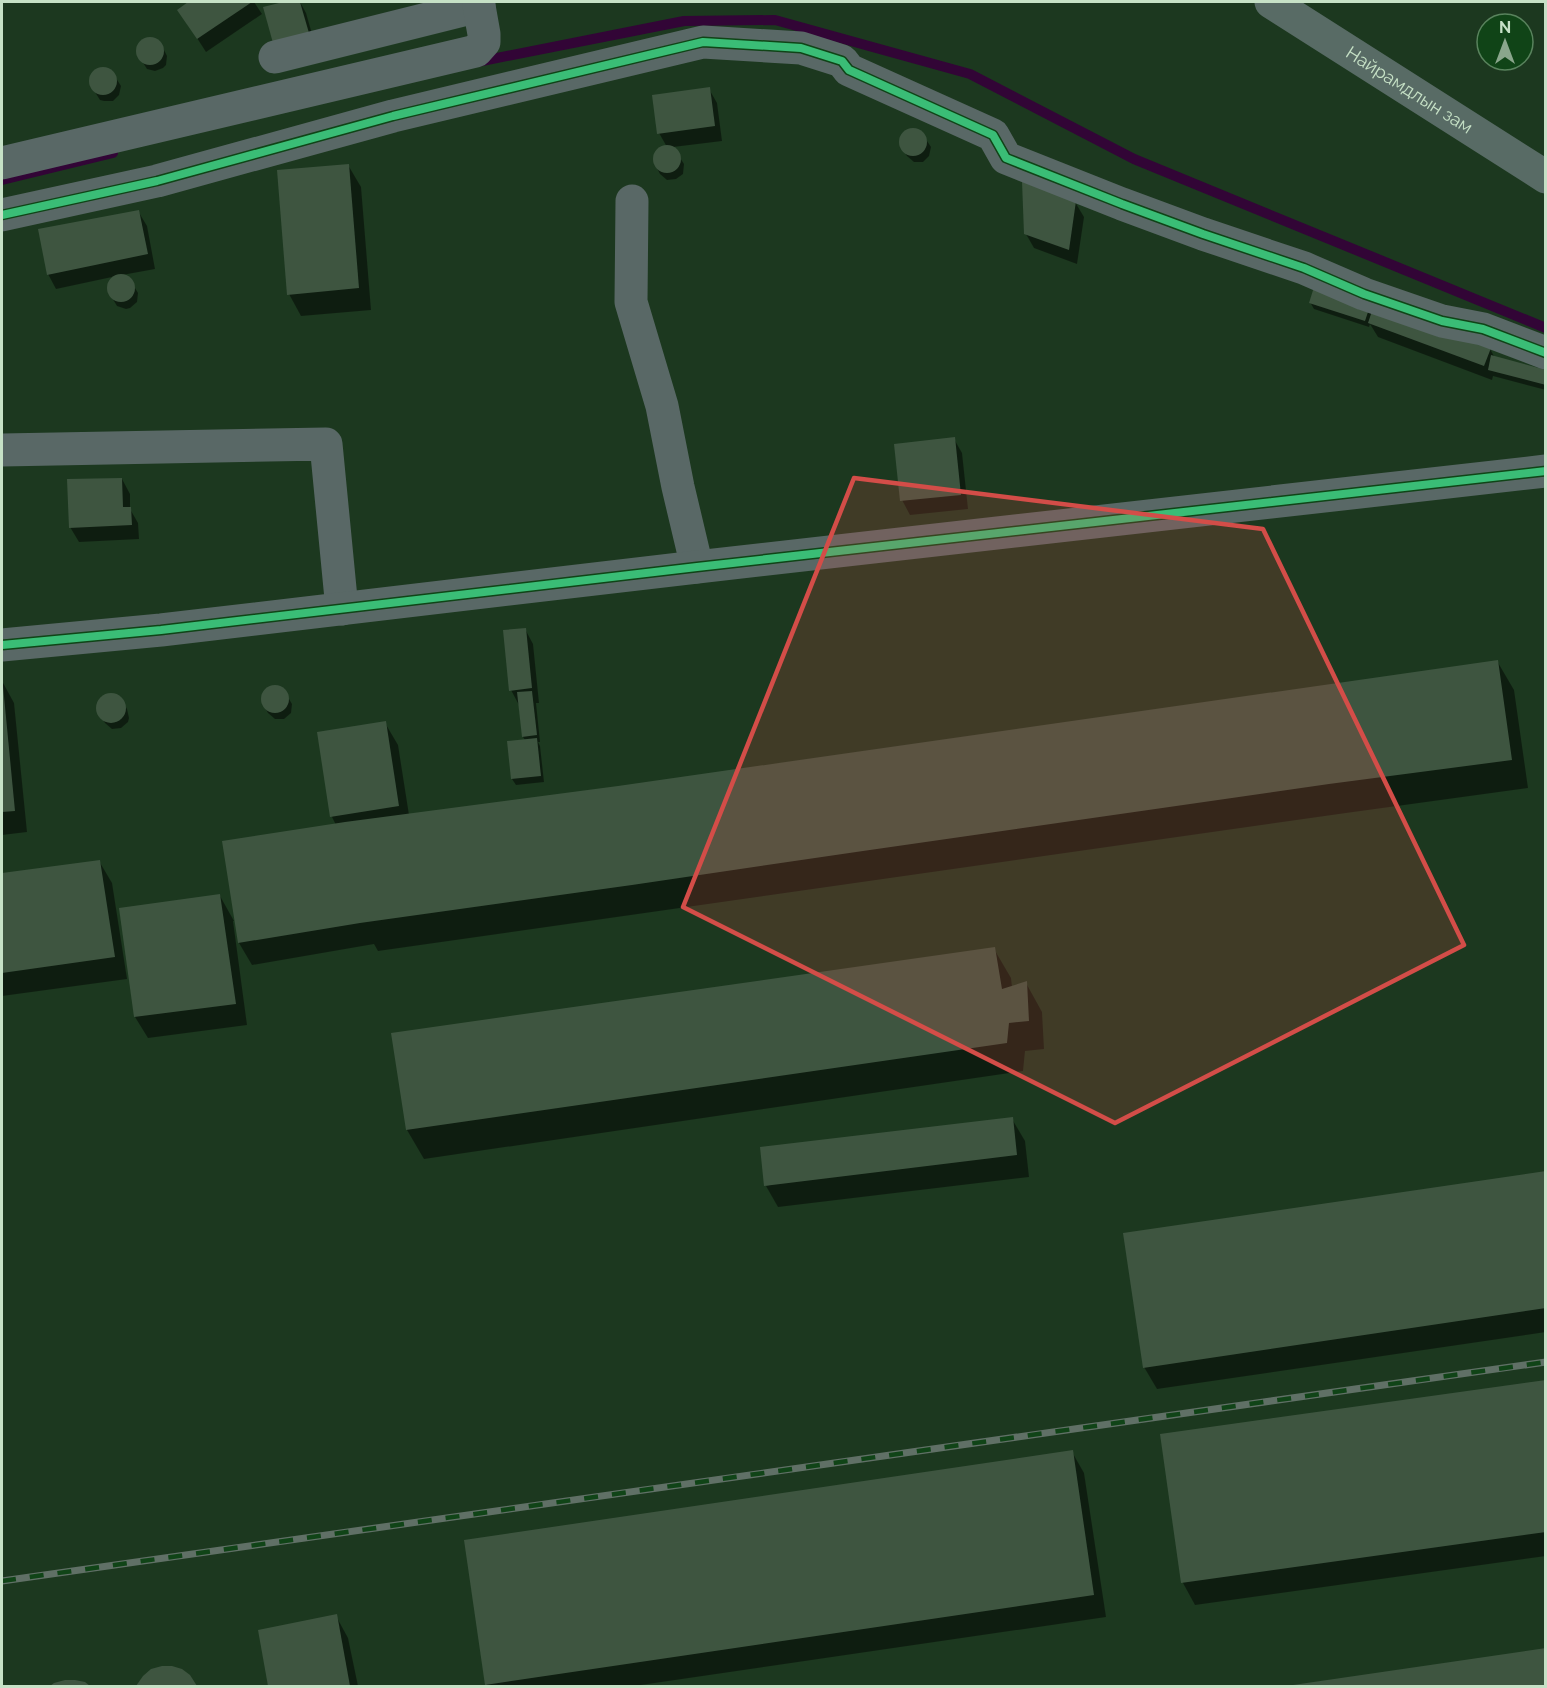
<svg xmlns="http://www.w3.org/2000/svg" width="1547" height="1688" viewBox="0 0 1547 1688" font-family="Raleway,sans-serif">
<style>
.shadow{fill:#0007}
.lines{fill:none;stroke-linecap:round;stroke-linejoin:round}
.stream{stroke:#320536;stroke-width:10}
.building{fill:#3e5540}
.minor{stroke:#596866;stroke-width:33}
.secondary{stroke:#586b65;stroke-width:33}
.rail-casing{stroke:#607066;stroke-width:7}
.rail{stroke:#104417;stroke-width:4.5;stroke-dasharray:14;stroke-linecap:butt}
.cycleway-casing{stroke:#104417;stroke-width:11}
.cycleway{stroke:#3abd76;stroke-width:8}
.marked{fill:#d34d48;fill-opacity:0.2;stroke:#d34d48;stroke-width:4.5;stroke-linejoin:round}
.labels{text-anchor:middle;stroke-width:5;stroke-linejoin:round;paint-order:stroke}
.street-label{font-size:18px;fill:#c6e1c6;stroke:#104417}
</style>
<rect width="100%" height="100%" fill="#1c381f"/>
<g class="shadow">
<polygon points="191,2 254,2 262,14 206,52 179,10"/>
<polygon points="288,2 300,2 306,13 316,48 265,8"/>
<polygon points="155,38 161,44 167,56 166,65 163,68 155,71 147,69 137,53 138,45 143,39"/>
<polygon points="100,68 108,69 114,75 121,86 119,95 113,101 104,101 100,100 90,84 91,75"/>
<polygon points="709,89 717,103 722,141 673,147 684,164 683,174 676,179 667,180 660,174 654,162 655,154 660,148 667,147 659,133"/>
<polygon points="910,129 914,129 921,132 931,147 929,156 923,162 914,162 907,156 900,145 901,136 903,133"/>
<polygon points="348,165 361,187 371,310 301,316 289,294"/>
<polygon points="1075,202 1084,217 1077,264 1034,248 1026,234"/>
<polygon points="138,211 147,226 155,269 122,275 129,278 138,293 137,302 130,308 126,309 117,306 108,291 108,286 112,277 56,289 48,274"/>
<polygon points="1314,289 1490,349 1495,358 1546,371 1546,390 1493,376 1492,380 1378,337 1370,324 1369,327 1314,309 1310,302"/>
<polygon points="954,439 962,453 968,509 910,515 902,500"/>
<polygon points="122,479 130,494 130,509 138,523 139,539 79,542 70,527"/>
<polygon points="525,629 533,644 539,703 536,703 540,742 538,742 540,746 544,782 516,785 512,779 525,740 523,737 519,705 511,690"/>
<polygon points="1497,661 1514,690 1528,788 1346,813 378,951 374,944 252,965 239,943 223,842 336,825 332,817 385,723 398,745 409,815 619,788"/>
<polygon points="2,681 14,703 27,832 2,835"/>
<polygon points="275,686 283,689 292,704 291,713 284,719 275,719 268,713 262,702 263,694 268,688"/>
<polygon points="108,696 116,696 123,702 127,709 129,718 128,722 121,728 112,729 105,723 98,711 100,703"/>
<polygon points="99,861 112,883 127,979 2,996 2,874"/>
<polygon points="220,896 234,921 233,921 247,1025 148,1038 135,1017"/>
<polygon points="994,949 1011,978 1012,987 1026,983 1042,1012 1044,1049 1025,1051 1023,1071 424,1159 407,1130 393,1034"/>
<polygon points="1012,1119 1025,1141 1029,1177 778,1207 766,1186"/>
<polygon points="1546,1172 1546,1332 1157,1389 1144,1367"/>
<polygon points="1546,1382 1546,1556 1195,1605 1183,1583 1162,1436"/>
<polygon points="1072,1452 1084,1473 1106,1617 634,1686 488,1686 487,1685 466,1541"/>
<polygon points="336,1616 348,1638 358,1686 270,1686 259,1631"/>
<polygon points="1546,1650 1546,1686 1294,1686"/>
<polygon points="189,1676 196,1686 138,1686 144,1677"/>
</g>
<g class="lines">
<g class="stream">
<polyline points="477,62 684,21 775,20 970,74 1134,159 1546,328"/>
<polyline points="2,180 113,153"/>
</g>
</g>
<g class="building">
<polygon points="188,2 252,2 197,39 177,10"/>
<polygon points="283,2 300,2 309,33 273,43 263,7"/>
<circle cx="150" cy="51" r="14"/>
<circle cx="103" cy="81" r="14"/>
<polygon points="710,87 715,126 657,134 652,95"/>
<circle cx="913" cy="142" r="14"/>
<circle cx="667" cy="159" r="14"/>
<polygon points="349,164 359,288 287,295 277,170"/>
<polygon points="1022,181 1076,201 1069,250 1024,234"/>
<polygon points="139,210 148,254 47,275 38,229"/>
<circle cx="121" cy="288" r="14"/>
<polygon points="1314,287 1370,306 1365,321 1309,303"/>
<polygon points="1374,305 1491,348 1484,366 1368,323"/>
<polygon points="1491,355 1546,370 1546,385 1488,370"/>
<polygon points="955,437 961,495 900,501 894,444"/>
<polygon points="122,478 123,507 131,507 132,525 69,528 67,479"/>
<polygon points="526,628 532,688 509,691 503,630"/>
<polygon points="1498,660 1512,760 1329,784 863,851 632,885 360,923 238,943 222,841 345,822 618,786"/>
<circle cx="275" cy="699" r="14"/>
<polygon points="2,686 3,686 15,811 2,812"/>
<polygon points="532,691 537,735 522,737 517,692"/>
<circle cx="111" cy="708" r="15"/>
<polygon points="386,721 399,806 330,817 317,732"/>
<polygon points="537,738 541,776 511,779 507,741"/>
<polygon points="100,860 115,957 2,973 2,873"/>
<polygon points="220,894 236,1004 134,1017 119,908"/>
<polygon points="995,947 1002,989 1027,981 1029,1021 1009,1023 1007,1043 406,1130 391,1033"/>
<polygon points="1013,1117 1017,1155 764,1186 760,1147"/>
<polygon points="1546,1171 1546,1308 1143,1368 1123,1233"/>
<polygon points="1546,1380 1546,1532 1181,1583 1160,1434"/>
<polygon points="1073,1450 1094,1595 485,1685 464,1540"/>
<polygon points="337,1614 350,1686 268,1686 258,1630"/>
<polygon points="1546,1648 1546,1686 1293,1686 1293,1685"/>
<polygon points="162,1666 172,1666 182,1669 190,1675 197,1686 136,1686 143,1676 151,1669"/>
<polygon points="65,1680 75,1680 85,1682 90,1686 50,1686 54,1683"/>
</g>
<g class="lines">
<g class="minor">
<polyline points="275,57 479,6 478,2"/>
<polyline points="2,163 476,51 484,42 484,34 479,6"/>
<polyline points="632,201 631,302 662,406 678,487 697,567"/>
<polyline points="2,215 157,181 393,116 703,42 801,48 842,61 849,70 993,135 1006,158 1122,204 1203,234 1304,268 1364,294 1442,321 1483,329 1546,353"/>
<polyline points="2,450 326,444 342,609"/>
<polyline points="2,645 161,630 697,567 1546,471"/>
</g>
<path class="secondary" id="s1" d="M1271,2L1546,177"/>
<g class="rail-casing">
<polyline id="rail" points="2,1581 1546,1362"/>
</g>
<use href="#rail" class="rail"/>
<g class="cycleway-casing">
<g id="cycleway">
<polyline points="2,215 157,181 393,116 703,42 801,48 842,61 849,70 993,135 1006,158 1122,204 1203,234 1304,268 1364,294 1442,321 1483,329 1546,353"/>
<polyline points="2,645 161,630 697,567 1546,471"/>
</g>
</g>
<use href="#cycleway" class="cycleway"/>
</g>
<path class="marked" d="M854,478L1263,529L1464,945L1115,1123L683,907Z"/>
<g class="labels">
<g class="street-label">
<text dy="6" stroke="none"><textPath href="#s1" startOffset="164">Найрамдлын зам</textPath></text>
</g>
</g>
<rect width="1547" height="1688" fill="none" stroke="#c6e1c6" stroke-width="6"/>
<g transform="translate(1505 42)"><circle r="28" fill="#104417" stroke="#59835d" stroke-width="1.5"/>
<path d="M0-4.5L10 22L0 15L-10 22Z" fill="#8aa68c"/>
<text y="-9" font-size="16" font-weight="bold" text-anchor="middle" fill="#c6e1c6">N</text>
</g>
</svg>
